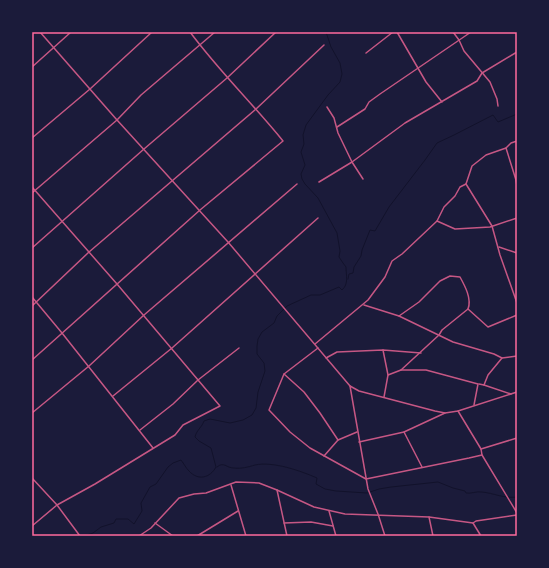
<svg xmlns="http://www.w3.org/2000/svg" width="549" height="568" viewBox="0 0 549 568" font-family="'Varela Round',sans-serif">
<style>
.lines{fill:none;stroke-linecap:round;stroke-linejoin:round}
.stream{stroke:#12122b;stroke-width:1}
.minor{stroke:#c65784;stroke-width:1.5}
.neatline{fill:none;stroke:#ff6b9d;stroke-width:1.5}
</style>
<rect width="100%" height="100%" fill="#1b1b3a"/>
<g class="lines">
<g class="stream">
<polyline points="348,279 349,274 353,273 354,267 361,256 362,250 370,230 375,231 389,207 425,160 437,143 454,135 493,115 498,122 517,114"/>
<path d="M217,467C224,461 226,468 234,468C241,469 248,467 255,465C273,461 301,471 317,478L316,484L325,489L336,491L367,493L379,489L391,487L438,482L453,488L465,491L466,493C471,494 476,491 482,492C493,493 505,499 517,497"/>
<path d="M84,536L93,533L101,527L114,523L116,519H128L134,524L142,511L141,503L150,487L156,484L168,467L173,463L181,460C184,464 186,468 189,471C198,481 210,478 216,467L211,448L199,441L195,437C196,431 202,427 204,421L210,419L230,423L243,420L252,415L256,408L258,392L265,371L264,363L257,354V346L258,339L262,332L274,323L277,316L287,306L311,295H320L339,287L342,290C349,284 346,275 346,267L343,263L339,257L340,251L337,233L318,198L305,184L302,179L301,174L305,165L301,152L304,144L303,135L306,125L328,95L340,82L342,74L340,63L331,47L326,32"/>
</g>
<g class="minor">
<polyline points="40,32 117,120 228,242 350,386 359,391 435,411 445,413 458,411 517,392"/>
<polyline points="397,32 426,82 442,102"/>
<polyline points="453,32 459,40 464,51 490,82 497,99 498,106"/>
<polyline points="366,53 393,32"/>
<polyline points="32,67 71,32"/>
<polyline points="327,107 334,118 338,133 352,162 363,179"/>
<polyline points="337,127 365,109 369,102 380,94 471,32"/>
<polyline points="32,138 90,89 152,32"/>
<polyline points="506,148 516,180 517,186"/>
<polyline points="319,182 352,162 405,123 477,81 482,73 517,52"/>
<polyline points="466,184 492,226 500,255 517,303"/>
<polyline points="32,187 117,284 220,406 183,425 175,435 95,484 57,505 32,526"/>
<polyline points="32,193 117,120 141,95 215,32"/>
<polyline points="437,221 455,229 490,227 517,218"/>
<polyline points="499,247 517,253"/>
<polyline points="32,248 144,149 227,78 276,32"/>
<polyline points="32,297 62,333 153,448"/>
<polyline points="364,305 399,316 453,342 494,354 502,358 517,356"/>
<polyline points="32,306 89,252 256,109 324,45"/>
<polyline points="468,309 488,327 517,315"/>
<path d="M399,316L419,302L440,281L450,276L460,277C465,286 472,299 468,309L442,330L439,335L401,370"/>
<polyline points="315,344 368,300 385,277 392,261 402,254 437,221 444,207 455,196 460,187 466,184 472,166 486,155 506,148 511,143 517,141"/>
<polyline points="318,348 284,374 269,410 290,432 310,448 366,479 469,458 482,455"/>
<polyline points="383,350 388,375 384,397"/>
<polyline points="326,358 337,352 383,350 421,353"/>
<path d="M32,360L200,210L283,141C253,104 219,71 190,32"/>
<polyline points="284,374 304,392 320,413 338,440"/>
<polyline points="388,375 401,370 426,370 478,384 474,405"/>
<polyline points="479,384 484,385 488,375 502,358"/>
<polyline points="484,385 511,394"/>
<polyline points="350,386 368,489 378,514 385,536"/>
<polyline points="113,396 172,348 318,218"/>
<polyline points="458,411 481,449 482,455 517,513"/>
<polyline points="32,413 89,366 144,315 297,184"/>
<polyline points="140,430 173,404 198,380 239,348"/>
<polyline points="404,432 422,467"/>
<polyline points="359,442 404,432 445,413"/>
<polyline points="481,449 517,438"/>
<polyline points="324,456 338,440 357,432"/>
<polyline points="32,478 57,505 80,536"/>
<polyline points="231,485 246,536"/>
<polyline points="277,490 287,536"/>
<polyline points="329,511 336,536"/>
<polyline points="429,517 433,536"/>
<polyline points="155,523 173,536"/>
<polyline points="284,523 311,522 333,526"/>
<polyline points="473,523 481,536"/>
<polyline points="139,536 151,528 179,498 194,494 206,493 236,482 259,483 277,490 314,507 345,514 429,517 473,523 476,521 517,515"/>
<polyline points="197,536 238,511"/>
</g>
</g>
<rect width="549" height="568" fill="none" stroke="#1b1b3a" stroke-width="66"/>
<rect x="33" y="33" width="483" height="502" class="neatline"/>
</svg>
